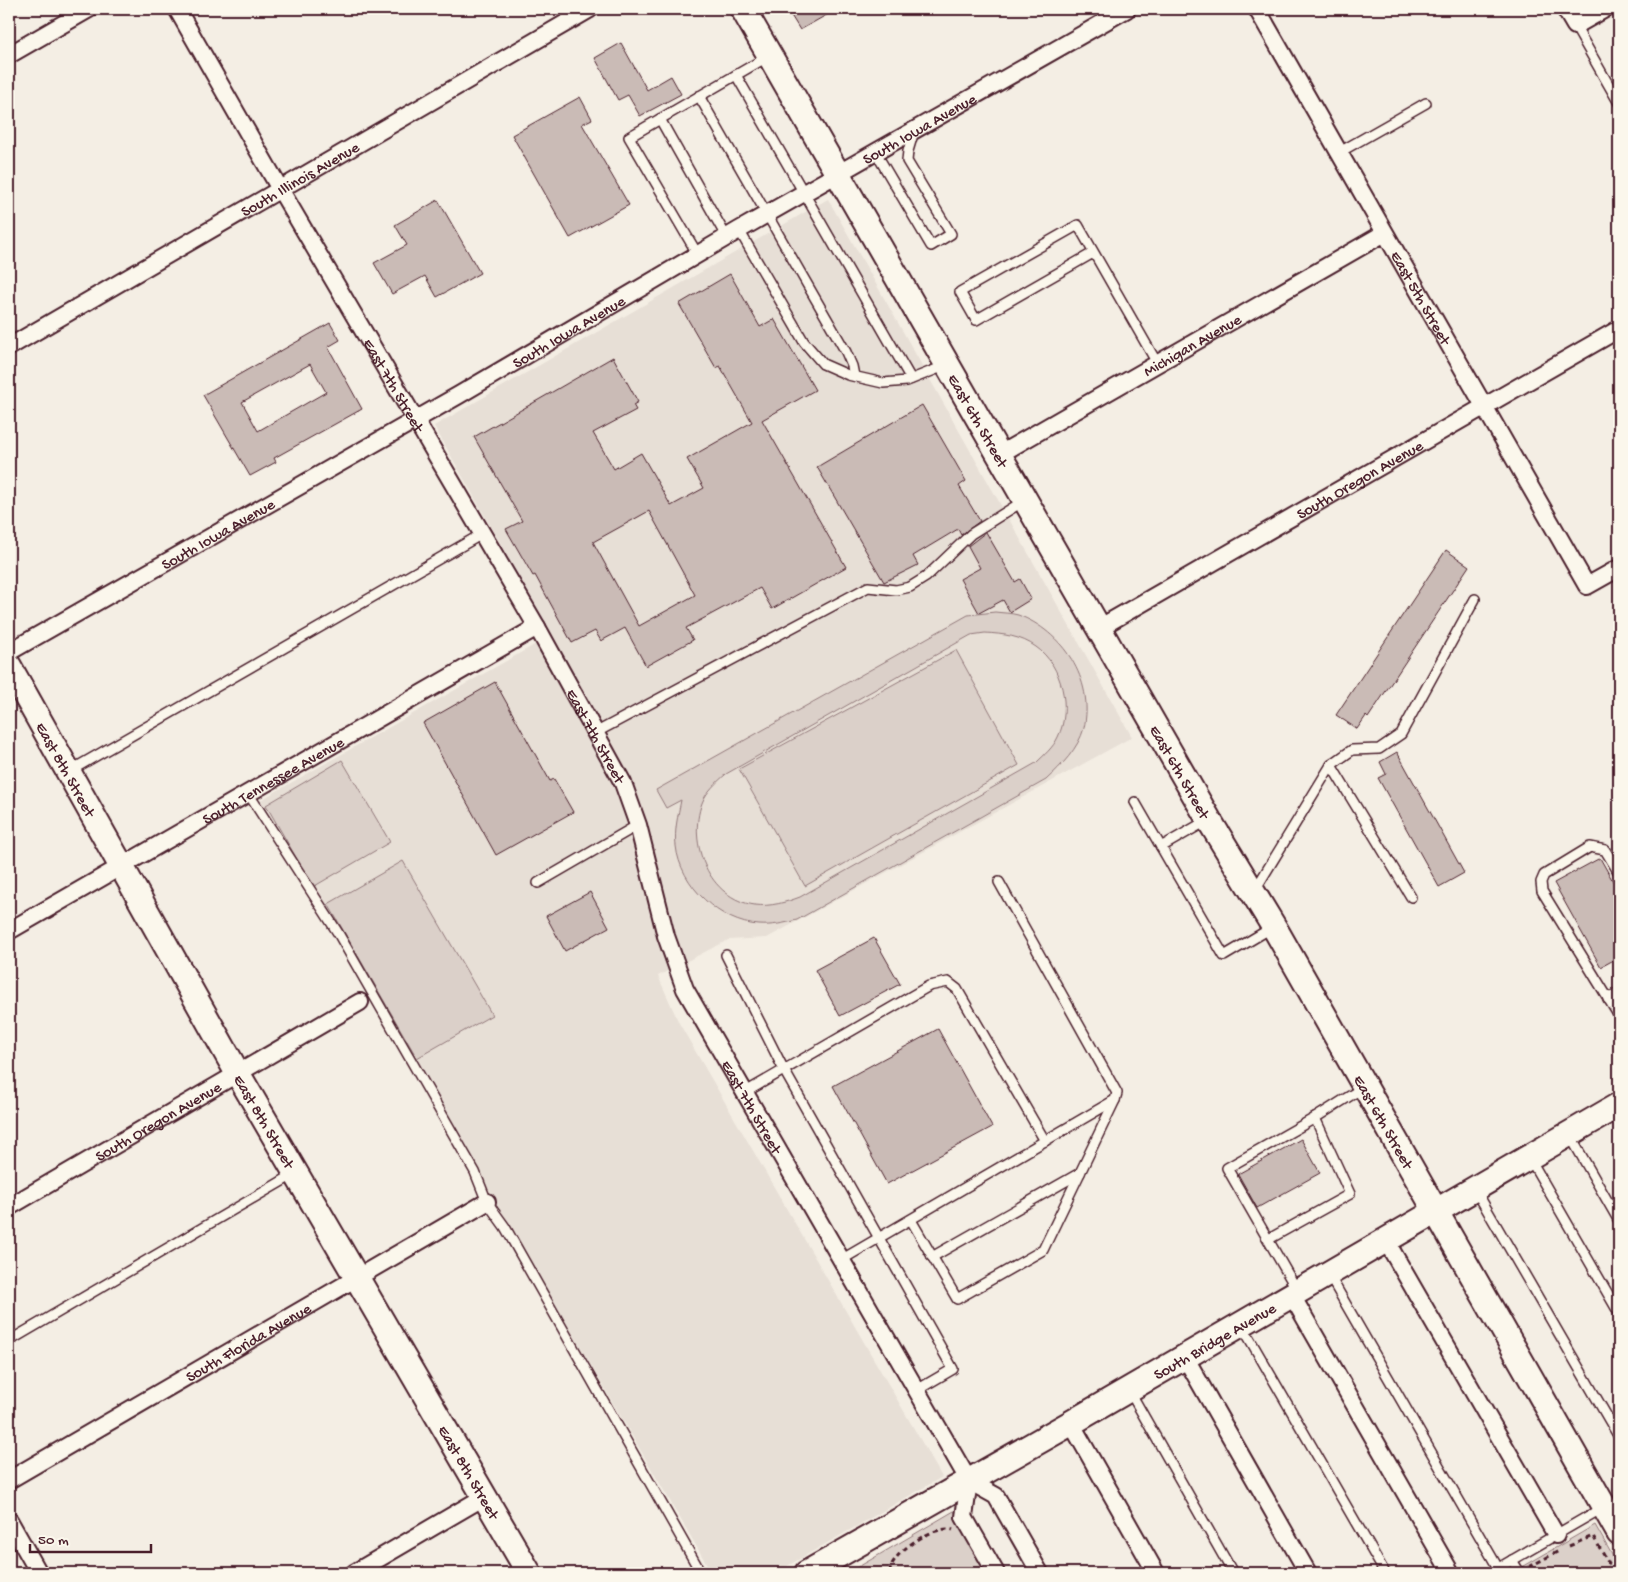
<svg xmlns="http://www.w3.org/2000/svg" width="1628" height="1582" viewBox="0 0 1628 1582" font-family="'Gochi Hand',sans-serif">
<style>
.built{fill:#e7dfd6}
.park{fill:#dbd0c9;stroke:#92787a;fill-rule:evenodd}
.building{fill:#cabbb6;stroke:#4a1f2b;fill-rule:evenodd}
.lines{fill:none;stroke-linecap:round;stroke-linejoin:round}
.lane-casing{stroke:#4a1f2b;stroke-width:12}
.street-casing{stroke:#4a1f2b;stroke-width:20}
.secondary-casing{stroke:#4a1f2b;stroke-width:28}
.path{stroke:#4a1f2b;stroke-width:3;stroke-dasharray:5 4;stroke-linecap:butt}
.lane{stroke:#fbf7ec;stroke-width:9}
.street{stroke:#fbf7ec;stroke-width:16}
.secondary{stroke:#fbf7ec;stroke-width:24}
.labels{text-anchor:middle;stroke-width:4;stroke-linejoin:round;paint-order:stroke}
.street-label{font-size:16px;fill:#4a1f2b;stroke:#fbf7ec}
</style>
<rect width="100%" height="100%" fill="#f4eee4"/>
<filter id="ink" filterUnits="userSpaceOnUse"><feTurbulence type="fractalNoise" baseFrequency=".02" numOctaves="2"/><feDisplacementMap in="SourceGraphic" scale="10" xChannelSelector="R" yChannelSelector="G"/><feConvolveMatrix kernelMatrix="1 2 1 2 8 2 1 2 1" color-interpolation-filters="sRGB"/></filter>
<g filter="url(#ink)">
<polygon class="built" points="828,199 1132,737 767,938 728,940 658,976 679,1023 942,1477 775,1573 712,1573 459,1139 317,888 312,891 259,801 552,635 434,426"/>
<g class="park">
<path d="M995,612C1003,613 1011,613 1018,615C1062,631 1095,680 1084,728C1078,749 1062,765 1046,780L797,920C785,923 772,926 759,925C720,923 680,885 676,846C674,830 678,816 681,800L666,808L656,790L968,615ZM985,633C1003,634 1021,636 1036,647C1062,665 1072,709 1058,737C1053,748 1044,755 1036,763L800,897C787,902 770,907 755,905C709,899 687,843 702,803C706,792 717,782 726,774L955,644L971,635Z"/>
<polygon points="956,650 1019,765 805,886 739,769"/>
<polygon points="342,760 390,842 313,887 266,805"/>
<polygon points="403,861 492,1015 417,1058 328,904"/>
<polygon points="954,1511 990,1573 848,1573"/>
<polygon points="1595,1525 1619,1567 1619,1573 1512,1573"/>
</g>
<g class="building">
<polygon points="787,9 837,9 800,30"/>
<polygon points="621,43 647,90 671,76 681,94 640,116 628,95 618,100 595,58"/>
<polygon points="580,97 592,119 582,124 629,205 570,238 512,135"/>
<polygon points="438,200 480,273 437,297 425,276 392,294 374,263 407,245 395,225"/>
<path d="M730,274L760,327L774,319L815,390L762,420L846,567L772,609L760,588L686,628L693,640L646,666L625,628L601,641L595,631L572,643L535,575L533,576L506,529L522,521L474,437L613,357L638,402L633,405L636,410L593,433L614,469L641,453L671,506L704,488L687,459L752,422L720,366L716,368L679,304ZM649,511L695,595L639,626L593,542Z"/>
<path d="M330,323L340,340L328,347L362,409L274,458L276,462L250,476L203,395ZM310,364L326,392L258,431L242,402Z"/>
<polygon points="922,405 966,481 959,486 980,521 961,535 958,529 913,556 918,565 884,582 817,467"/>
<polygon points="986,532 1015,582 1020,579 1031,599 1010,612 1003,600 979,613 960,579 980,568 968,546"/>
<polygon points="1446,550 1469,566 1368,718 1366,716 1357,729 1336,715"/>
<polygon points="495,682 550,781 554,779 573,812 496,855 423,723"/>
<polygon points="1397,752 1464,873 1439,887 1378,778 1386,774 1380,762"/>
<polygon points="1600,858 1619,892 1619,957 1601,967 1554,883"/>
<polygon points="590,892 609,927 565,951 546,916"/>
<polygon points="874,938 900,984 840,1016 815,970"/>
<polygon points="938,1029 992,1127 887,1184 833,1086"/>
<polygon points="1301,1139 1320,1173 1257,1208 1238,1174"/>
</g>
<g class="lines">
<g class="lane-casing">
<g id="lane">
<polyline points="1575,26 1619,103"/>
<polyline points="736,75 911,379"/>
<polyline points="699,96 846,352 852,366 854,376"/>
<polyline points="660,119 629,137 698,255"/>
<polyline points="876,153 931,246 951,234 907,161 908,151 914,131"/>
<polyline points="1338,153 1426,103"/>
<polyline points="739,230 804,342 823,364 848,375 883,383 907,381 947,365"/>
<polyline points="727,238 660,119 769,56"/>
<polyline points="1093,253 976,320 960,292 1078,225 1157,363"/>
<polyline points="595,733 868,587 896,590 910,587 926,577 971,534 1025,500"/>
<polyline points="1331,765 1411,897"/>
<polyline points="68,772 482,534"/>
<polyline points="248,793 338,933 475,1172 487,1202 505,1227 701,1573"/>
<polyline points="1135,802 1224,956 1273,927"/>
<polyline points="1161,847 1208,820"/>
<polyline points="1619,873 1605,850 1590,847 1544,875 1541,882 1542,891 1619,1016"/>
<polyline points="538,883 638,825"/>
<polyline points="1255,890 1331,765 1352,750 1379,749 1401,734 1475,599"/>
<polyline points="726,955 784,1070 953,1369 917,1390"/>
<polyline points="1608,999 1619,992"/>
<polyline points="744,1093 929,986 948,982 957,989 1045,1141"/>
<polyline points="1569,1134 1619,1221"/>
<polyline points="1529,1157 1619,1313"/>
<polyline points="1475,1189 1619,1437"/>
<polyline points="911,1220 957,1299 1043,1250 1115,1100"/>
<polyline points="1269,1239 1350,1194 1315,1118"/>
<polyline points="932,1257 1080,1173"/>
<polyline points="841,1260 1115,1100 1117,1093 999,882"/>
<polyline points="1329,1275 1498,1568"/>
<polyline points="1297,1290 1227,1168 1315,1118 1364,1087"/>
<polyline points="1241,1324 1385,1573"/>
<polyline points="9,1341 296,1173"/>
<polyline points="1129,1390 1233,1573"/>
<polyline points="1512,1560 1520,1573"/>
<polyline points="1490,1573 1604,1507"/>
</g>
</g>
<g class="street-casing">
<g id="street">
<path id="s1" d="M177,9L280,189L537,627L623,783L638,825L666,936L685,989L969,1481L996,1496L1040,1573"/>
<path id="s2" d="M1257,9L1587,586L1619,568"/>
<polyline points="1565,9 1575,26 1605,9"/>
<polyline points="9,55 89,9"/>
<path id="s3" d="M9,347L590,9"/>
<path id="s4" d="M1000,454L1383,234"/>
<path id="s5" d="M1099,628L1619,329"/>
<path id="s6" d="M9,652L459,395L739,230L1127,9"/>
<path id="s7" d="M9,931L537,627"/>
<path id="s8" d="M9,1207L360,1002"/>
<polyline points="1385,1239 1556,1535"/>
<polyline points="1291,1294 1451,1573"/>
<polyline points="1185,1357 1308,1573"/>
<polyline points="1071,1423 1156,1573"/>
<path id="s9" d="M9,1480L487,1202"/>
<polyline points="969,1481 964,1517 996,1573"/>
<polyline points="9,1520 39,1573"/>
<polyline points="354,1573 484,1497"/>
</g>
</g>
<g class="secondary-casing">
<g id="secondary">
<path id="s10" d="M743,9L1209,820L1274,927L1619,1533"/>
<path id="s11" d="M9,666L238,1074L529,1573"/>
<path id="s12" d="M807,1573L1071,1423L1619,1105"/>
</g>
</g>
<g class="path">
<polyline points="1569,1546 1593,1536 1614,1573"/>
<polyline points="1529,1567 1559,1551"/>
<path d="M890,1573C888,1554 936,1523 953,1530"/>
</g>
<use href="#lane" class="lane"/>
<use href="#street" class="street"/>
<use href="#secondary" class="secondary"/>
</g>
</g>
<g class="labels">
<g class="street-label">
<text dy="6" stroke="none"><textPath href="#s6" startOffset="1050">South Iowa Avenue</textPath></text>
<text dy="6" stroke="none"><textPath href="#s3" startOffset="336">South Illinois Avenue</textPath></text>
<text dy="6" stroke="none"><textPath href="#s2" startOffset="332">East 5th Street</textPath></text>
<text dy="6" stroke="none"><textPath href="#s6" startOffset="645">South Iowa Avenue</textPath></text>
<text dy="6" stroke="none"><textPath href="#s4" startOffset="221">Michigan Avenue</textPath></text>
<text dy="6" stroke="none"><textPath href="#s1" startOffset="434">East 7th Street</textPath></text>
<text dy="6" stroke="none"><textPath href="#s10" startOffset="474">East 6th Street</textPath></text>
<text dy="6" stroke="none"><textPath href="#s5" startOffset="300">South Oregon Avenue</textPath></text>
<text dy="6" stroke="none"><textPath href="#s6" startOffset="240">South Iowa Avenue</textPath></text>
<text dy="6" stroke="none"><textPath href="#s1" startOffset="839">East 7th Street</textPath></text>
<text dy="6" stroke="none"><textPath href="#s11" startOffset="118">East 8th Street</textPath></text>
<text dy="6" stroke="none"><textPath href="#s10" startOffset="879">East 6th Street</textPath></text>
<text dy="6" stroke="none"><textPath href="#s7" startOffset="304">South Tennessee Avenue</textPath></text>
<text dy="6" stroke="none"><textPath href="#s1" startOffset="1244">East 7th Street</textPath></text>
<text dy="6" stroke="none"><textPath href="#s8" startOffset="172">South Oregon Avenue</textPath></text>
<text dy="6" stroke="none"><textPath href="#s11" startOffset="522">East 8th Street</textPath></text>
<text dy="6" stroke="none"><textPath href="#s10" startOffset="1284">East 6th Street</textPath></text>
<text dy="6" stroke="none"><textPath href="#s9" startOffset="276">South Florida Avenue</textPath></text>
<text dy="6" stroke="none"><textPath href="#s12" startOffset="469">South Bridge Avenue</textPath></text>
<text dy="6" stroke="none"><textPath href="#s11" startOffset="928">East 8th Street</textPath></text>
</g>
</g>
<rect width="1628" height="1582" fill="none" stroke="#fbf7ec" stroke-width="30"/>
<rect x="15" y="15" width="1598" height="1552" fill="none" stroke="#4a1f2b" stroke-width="2" filter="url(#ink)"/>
<path d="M30 1544v8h121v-8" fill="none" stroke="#4a1f2b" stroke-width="2.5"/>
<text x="38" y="1544" font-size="15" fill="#4a1f2b" stroke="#fbf7ec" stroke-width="4" paint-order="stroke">50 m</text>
</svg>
